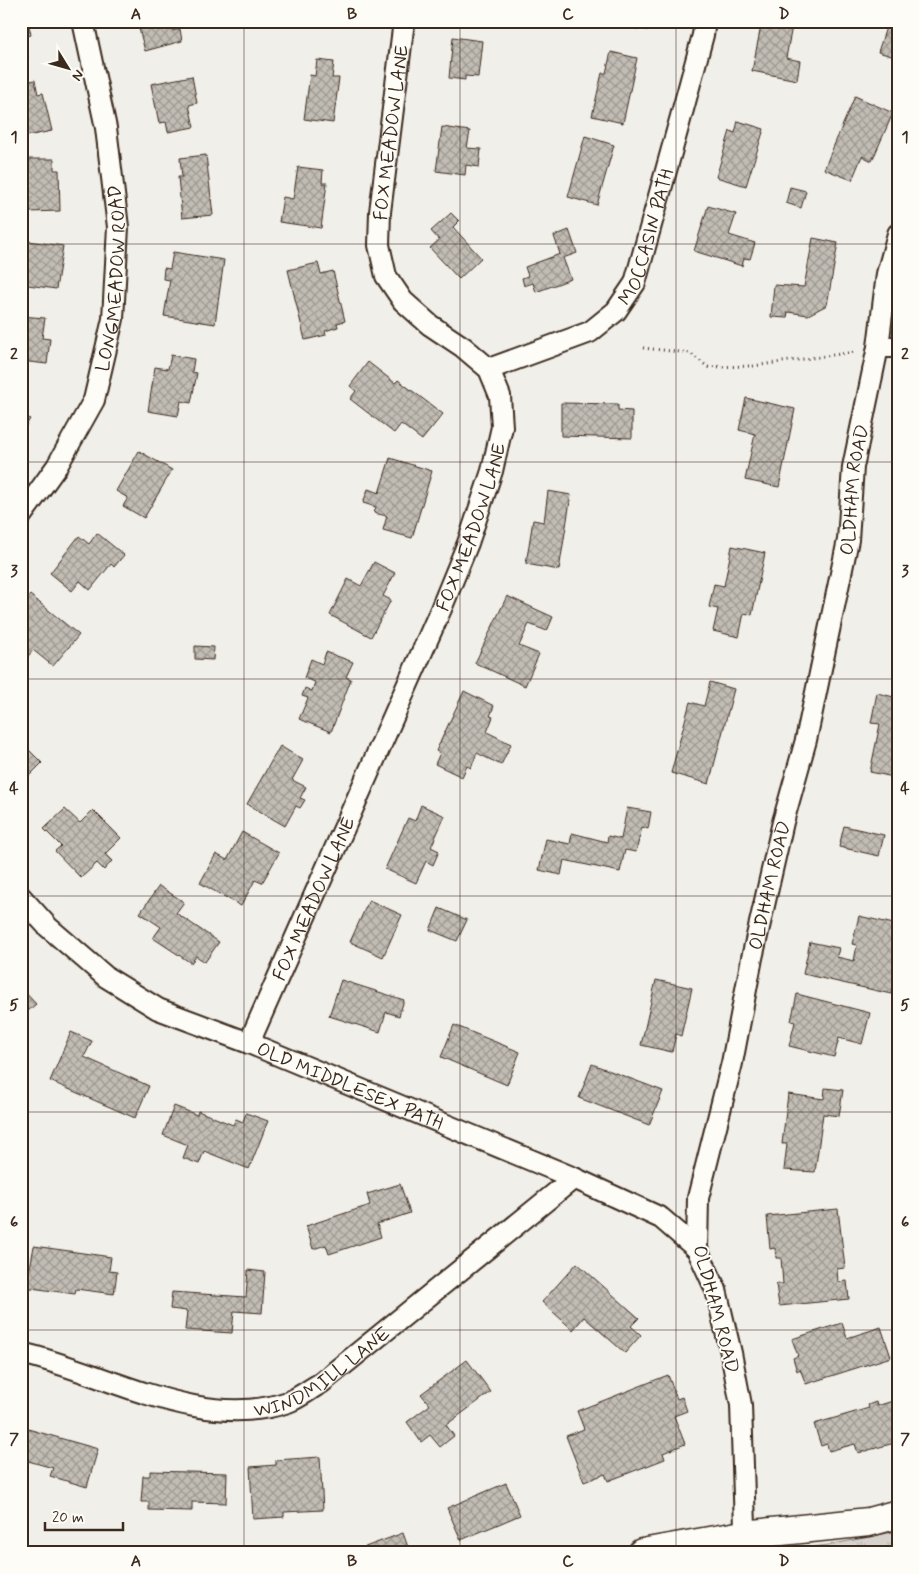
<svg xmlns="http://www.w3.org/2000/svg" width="919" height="1574" viewBox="0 0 919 1574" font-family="Mynerve,sans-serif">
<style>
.grass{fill:url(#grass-tufts);stroke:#897e75}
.building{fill:url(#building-cross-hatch);stroke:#3b2a1e}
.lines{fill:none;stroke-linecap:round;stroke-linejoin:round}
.street-casing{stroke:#3b2a1e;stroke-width:24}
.secondary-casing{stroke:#3b2a1e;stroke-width:31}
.path{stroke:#3b2a1e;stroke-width:3;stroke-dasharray:1 4;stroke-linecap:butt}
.street{stroke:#fdfcf7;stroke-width:20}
.secondary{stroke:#fdfcf7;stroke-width:28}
.grid{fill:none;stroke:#3b2a1e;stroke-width:1;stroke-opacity:0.55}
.labels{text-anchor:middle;stroke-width:4;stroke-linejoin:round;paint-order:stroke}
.street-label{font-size:19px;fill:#3b2a1e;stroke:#fdfcf7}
.neatline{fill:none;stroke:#3b2a1e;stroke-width:2}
.grid-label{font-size:16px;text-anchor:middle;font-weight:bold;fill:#3b2a1e}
</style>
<defs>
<pattern id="grass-tufts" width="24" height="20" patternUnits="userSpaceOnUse" patternTransform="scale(1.25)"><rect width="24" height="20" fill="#d7d2cc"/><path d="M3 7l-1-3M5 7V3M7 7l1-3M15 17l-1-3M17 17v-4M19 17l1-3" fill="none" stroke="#b9b4af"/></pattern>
<pattern id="building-cross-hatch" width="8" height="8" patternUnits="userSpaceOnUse" patternTransform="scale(1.25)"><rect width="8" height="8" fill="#c1bcb4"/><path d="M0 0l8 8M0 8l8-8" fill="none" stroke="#9e9992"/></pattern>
</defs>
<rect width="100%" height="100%" fill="#f1efea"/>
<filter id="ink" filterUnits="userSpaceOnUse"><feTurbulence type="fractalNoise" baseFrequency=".02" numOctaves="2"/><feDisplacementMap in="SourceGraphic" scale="10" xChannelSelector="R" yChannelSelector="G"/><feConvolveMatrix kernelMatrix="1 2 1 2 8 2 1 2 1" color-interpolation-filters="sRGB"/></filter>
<g filter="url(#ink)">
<polygon class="grass" points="898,1531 898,1553 754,1553 829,1545"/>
<g class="building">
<polygon points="21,21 28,21 31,35 23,37 28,57 21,59"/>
<polygon points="137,21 170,21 173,31 180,29 182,41 145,51"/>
<polygon points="611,21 649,21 648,30 610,26"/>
<polygon points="762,21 793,21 786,58 800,61 797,80 752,71"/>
<polygon points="888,21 898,21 898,58 878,52"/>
<polygon points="453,37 482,41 478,77 465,76 465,80 449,78"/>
<polygon points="611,52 637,58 623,123 592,116 602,73 606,73"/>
<polygon points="317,60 334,62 332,78 339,78 333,123 304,119 310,75 315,76"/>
<polygon points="192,76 197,103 189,105 194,127 168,132 166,122 159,123 151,84"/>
<polygon points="35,80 38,94 43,93 52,131 22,137 21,83"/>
<polygon points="855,96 893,113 872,161 862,156 852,180 824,169"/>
<polygon points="738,121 764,129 746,186 716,177 730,131 735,133"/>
<polygon points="442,127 470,131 467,148 481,149 479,167 466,165 465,175 436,171"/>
<polygon points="585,136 614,145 597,205 568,197"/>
<polygon points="206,155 213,215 182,218 178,177 182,177 180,158"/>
<polygon points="29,159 54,159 54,170 59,170 60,211 29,212 29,193 21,193 21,180 29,180"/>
<polygon points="298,167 323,170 322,183 327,183 321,228 279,222 283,197 293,199"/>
<polygon points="790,187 806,191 801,208 786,203"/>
<polygon points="708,206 736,214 729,235 755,243 750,259 744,258 742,266 694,251"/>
<polygon points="451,213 459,221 453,227 481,258 459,279 430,248 439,240 431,231"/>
<polygon points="569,230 577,253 563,258 571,279 536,292 533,283 524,286 522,278 528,276 525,267 560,254 554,236"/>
<polygon points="813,238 838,243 827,305 808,315 788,312 787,318 771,317 774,285 804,287"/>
<polygon points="28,241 63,246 56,289 21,284"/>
<polygon points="173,252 224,260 215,324 164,316 170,280 163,279 164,268 170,269"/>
<polygon points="318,263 321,274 333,271 345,321 337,323 338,327 325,331 326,335 305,340 288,270"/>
<polygon points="21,316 45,318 42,338 50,339 47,364 21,361"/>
<polygon points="171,355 194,359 192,372 197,373 191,403 181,401 178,416 148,411 155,367 168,369"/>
<polygon points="368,362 395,383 398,380 443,414 422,440 401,424 394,433 350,399 356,391 350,386"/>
<polygon points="746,398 795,409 779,487 745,480 755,434 739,430"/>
<polygon points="561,403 618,404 618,410 632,411 632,438 561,436"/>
<polygon points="21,414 30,419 21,433"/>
<polygon points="139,451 172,470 144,518 123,506 128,498 116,491"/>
<polygon points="390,458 432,471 412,538 383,530 387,516 374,513 376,507 363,503 368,489 379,493"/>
<polygon points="548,491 571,495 559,570 526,564 533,520 544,522"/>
<polygon points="97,533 124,555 114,567 111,564 90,590 80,581 72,591 50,573 79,536 89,544"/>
<polygon points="732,546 765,553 752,615 744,613 739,637 713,631 718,609 709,607 714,584 724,586"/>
<polygon points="374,562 395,573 383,596 391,600 371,637 330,615 348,579 361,586"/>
<polygon points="30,595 79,635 53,666 33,650 21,665 21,606"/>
<polygon points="507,596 553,617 547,631 529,624 519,646 539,654 525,686 475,663"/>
<polygon points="195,646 214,647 213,660 195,659"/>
<polygon points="326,652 353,662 346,677 351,679 331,732 299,719 308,698 302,696 305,688 312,691 315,682 304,678 311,659 322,664"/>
<polygon points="710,682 734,689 709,784 671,773 690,702 704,706"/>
<polygon points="464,691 494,706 490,716 493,717 487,732 511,744 501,765 477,753 471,768 467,766 462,777 435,764 440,753 436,751"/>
<polygon points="877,693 898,698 898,778 870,772 880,724 871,723"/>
<polygon points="280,746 303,760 292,780 306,787 300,798 305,800 300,808 296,806 285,826 247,804"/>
<polygon points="26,747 42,763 22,783 21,751"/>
<polygon points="421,805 445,816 431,847 439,851 433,865 426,861 416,883 385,869 408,818 415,821"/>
<polygon points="627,808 651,812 648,829 642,827 636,852 625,850 620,872 564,860 561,875 539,870 546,839 570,844 572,833 607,842 608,836 621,839"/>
<polygon points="65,809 80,823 93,810 121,838 105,854 112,861 104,870 97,863 81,878 55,851 61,846 44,829"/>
<polygon points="844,826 884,835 879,856 839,847"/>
<polygon points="242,832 279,853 262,883 255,880 241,906 200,883 216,854 227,860"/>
<polygon points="159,886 184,902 176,913 219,942 205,962 196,956 191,963 153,938 161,927 140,913"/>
<polygon points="369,900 402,915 383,957 350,942"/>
<polygon points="439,908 467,920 457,941 430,930"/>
<polygon points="859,916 898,925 898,991 892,989 891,994 803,974 810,942 839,948 837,957 854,961 857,945 852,944"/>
<polygon points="341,980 404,1000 399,1016 386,1012 380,1032 329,1016"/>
<polygon points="656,980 692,988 681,1036 676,1034 672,1052 641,1045"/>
<polygon points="21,988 36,1004 21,1017"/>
<polygon points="797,994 870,1013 862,1044 839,1038 834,1057 789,1046 795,1022 791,1021"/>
<polygon points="454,1025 520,1052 507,1085 441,1057"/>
<polygon points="71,1032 92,1041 84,1057 149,1086 135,1118 50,1081"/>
<polygon points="592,1064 663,1091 649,1125 579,1098"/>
<polygon points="825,1088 843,1090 839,1116 823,1114 815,1172 784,1170 787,1144 782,1144 788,1094 824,1099"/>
<polygon points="174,1106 197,1115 198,1111 233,1125 236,1119 243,1122 246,1113 268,1121 249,1169 204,1151 199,1164 183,1158 188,1145 163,1135"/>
<polygon points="400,1184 410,1213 377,1224 381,1237 329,1254 326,1245 313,1249 306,1226 370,1205 367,1194"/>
<polygon points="838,1209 845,1268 837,1269 838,1282 847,1281 849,1299 779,1306 776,1284 783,1284 781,1258 776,1258 775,1248 770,1249 767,1216"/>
<polygon points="34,1246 111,1257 109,1271 117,1272 114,1294 76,1289 75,1294 24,1287 26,1268 30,1268"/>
<polygon points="577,1263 639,1318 631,1326 641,1335 625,1353 584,1317 573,1330 542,1302"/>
<polygon points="248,1270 265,1272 262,1313 234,1311 232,1333 185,1330 187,1311 170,1309 172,1292 246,1297"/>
<polygon points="842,1323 847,1338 881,1327 891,1357 806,1384 800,1369 797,1371 793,1358 798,1356 792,1339"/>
<polygon points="467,1360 491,1392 446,1425 454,1436 440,1447 430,1435 421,1442 407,1422 430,1405 421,1394"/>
<polygon points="668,1375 677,1399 682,1397 687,1411 674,1416 685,1444 663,1453 665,1459 608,1481 605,1474 584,1482 566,1436 584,1429 577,1411"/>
<polygon points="896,1400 898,1407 898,1442 858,1453 855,1444 829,1451 827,1444 821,1446 814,1424 869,1408 868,1405 876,1402 877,1406"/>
<polygon points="28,1429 98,1449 87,1487 50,1476 53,1468 21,1459 21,1452"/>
<polygon points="320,1457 323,1510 284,1512 284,1517 253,1519 250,1467 276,1465 276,1460"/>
<polygon points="150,1471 227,1473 226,1503 192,1502 192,1511 149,1510 149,1502 141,1502 143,1476 150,1476"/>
<polygon points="506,1483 520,1515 461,1540 447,1508"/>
<polygon points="403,1533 410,1553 349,1553"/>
</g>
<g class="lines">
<g class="street-casing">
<g id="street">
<polyline points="878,347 898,347"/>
<path id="s1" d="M489,369L590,332L616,311L635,283L685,102L703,35L705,21"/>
<path id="s2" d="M21,516L57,466L94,400L113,319L118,227L106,128L83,21"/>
<path id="s3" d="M21,897L48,927L106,977L158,1009L249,1043L574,1178L661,1218L697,1249"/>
<path id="s4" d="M249,1043L441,609L468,543L492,471L502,427L500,396L489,369L463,347L430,325L403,301L386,276L379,245L380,212L404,21"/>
<path id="s5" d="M21,1353C105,1372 201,1432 288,1402C299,1398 310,1389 321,1383L574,1178"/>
<path id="s6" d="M743,1535L745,1527L741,1405L731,1353L716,1290L697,1249L698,1198L732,1063L752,958L783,822L806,740L848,540L853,467L878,347L887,274L898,234"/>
</g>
</g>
<g class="secondary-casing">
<polyline id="secondary" points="642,1553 743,1535 869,1522 898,1514"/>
</g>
<polyline class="path" points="643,348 690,353 708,367 753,366 855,352"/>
<use href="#street" class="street"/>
<use href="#secondary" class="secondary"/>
</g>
</g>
<path class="grid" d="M244,21V1553M460,21V1553M676,21V1553M21,244H898M21,462H898M21,679H898M21,896H898M21,1112H898M21,1330H898"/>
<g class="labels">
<g class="street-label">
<text dy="7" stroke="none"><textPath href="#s4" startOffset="1012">FOX MEADOW LANE</textPath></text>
<text dy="7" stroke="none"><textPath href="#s1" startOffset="222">MOCCASIN PATH</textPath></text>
<text dy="7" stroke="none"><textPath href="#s2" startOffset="261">LONGMEADOW ROAD</textPath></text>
<text dy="7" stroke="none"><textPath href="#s6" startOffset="1070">OLDHAM ROAD</textPath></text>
<text dy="7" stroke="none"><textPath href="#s4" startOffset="562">FOX MEADOW LANE</textPath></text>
<text dy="7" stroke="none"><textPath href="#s6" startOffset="665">OLDHAM ROAD</textPath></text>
<text dy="7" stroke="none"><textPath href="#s4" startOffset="158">FOX MEADOW LANE</textPath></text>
<text dy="7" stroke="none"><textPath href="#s3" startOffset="385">OLD MIDDLESEX PATH</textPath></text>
<text transform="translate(717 1309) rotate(75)" y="7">OLDHAM ROAD</text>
<text dy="7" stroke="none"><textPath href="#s5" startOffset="320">WINDMILL LANE</textPath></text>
</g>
</g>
<rect width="919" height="1574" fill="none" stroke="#fdfcf7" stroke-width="55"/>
<g transform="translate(68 68) rotate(127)" stroke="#fdfcf7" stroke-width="4" paint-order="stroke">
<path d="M0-4L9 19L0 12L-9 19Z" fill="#3b2a1e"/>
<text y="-8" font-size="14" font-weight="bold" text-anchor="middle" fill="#3b2a1e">N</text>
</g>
<path d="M45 1522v8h78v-8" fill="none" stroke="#3b2a1e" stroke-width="2.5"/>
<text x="52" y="1522" font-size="15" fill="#3b2a1e" stroke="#fdfcf7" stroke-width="4" paint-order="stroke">20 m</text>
<rect x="28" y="28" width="864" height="1518" class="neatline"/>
<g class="grid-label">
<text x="136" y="19">A</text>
<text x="352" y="19">B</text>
<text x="568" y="19">C</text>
<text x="784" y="19">D</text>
<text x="14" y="142">1</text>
<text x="905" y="142">1</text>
<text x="14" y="359">2</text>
<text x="905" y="359">2</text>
<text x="14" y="576">3</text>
<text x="905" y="576">3</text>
<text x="14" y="793">4</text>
<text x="905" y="793">4</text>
<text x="14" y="1010">5</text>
<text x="905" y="1010">5</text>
<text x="14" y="1227">6</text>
<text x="905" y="1227">6</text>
<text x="14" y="1444">7</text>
<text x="905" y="1444">7</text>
<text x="136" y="1566">A</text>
<text x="352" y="1566">B</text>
<text x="568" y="1566">C</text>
<text x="784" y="1566">D</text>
</g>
</svg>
